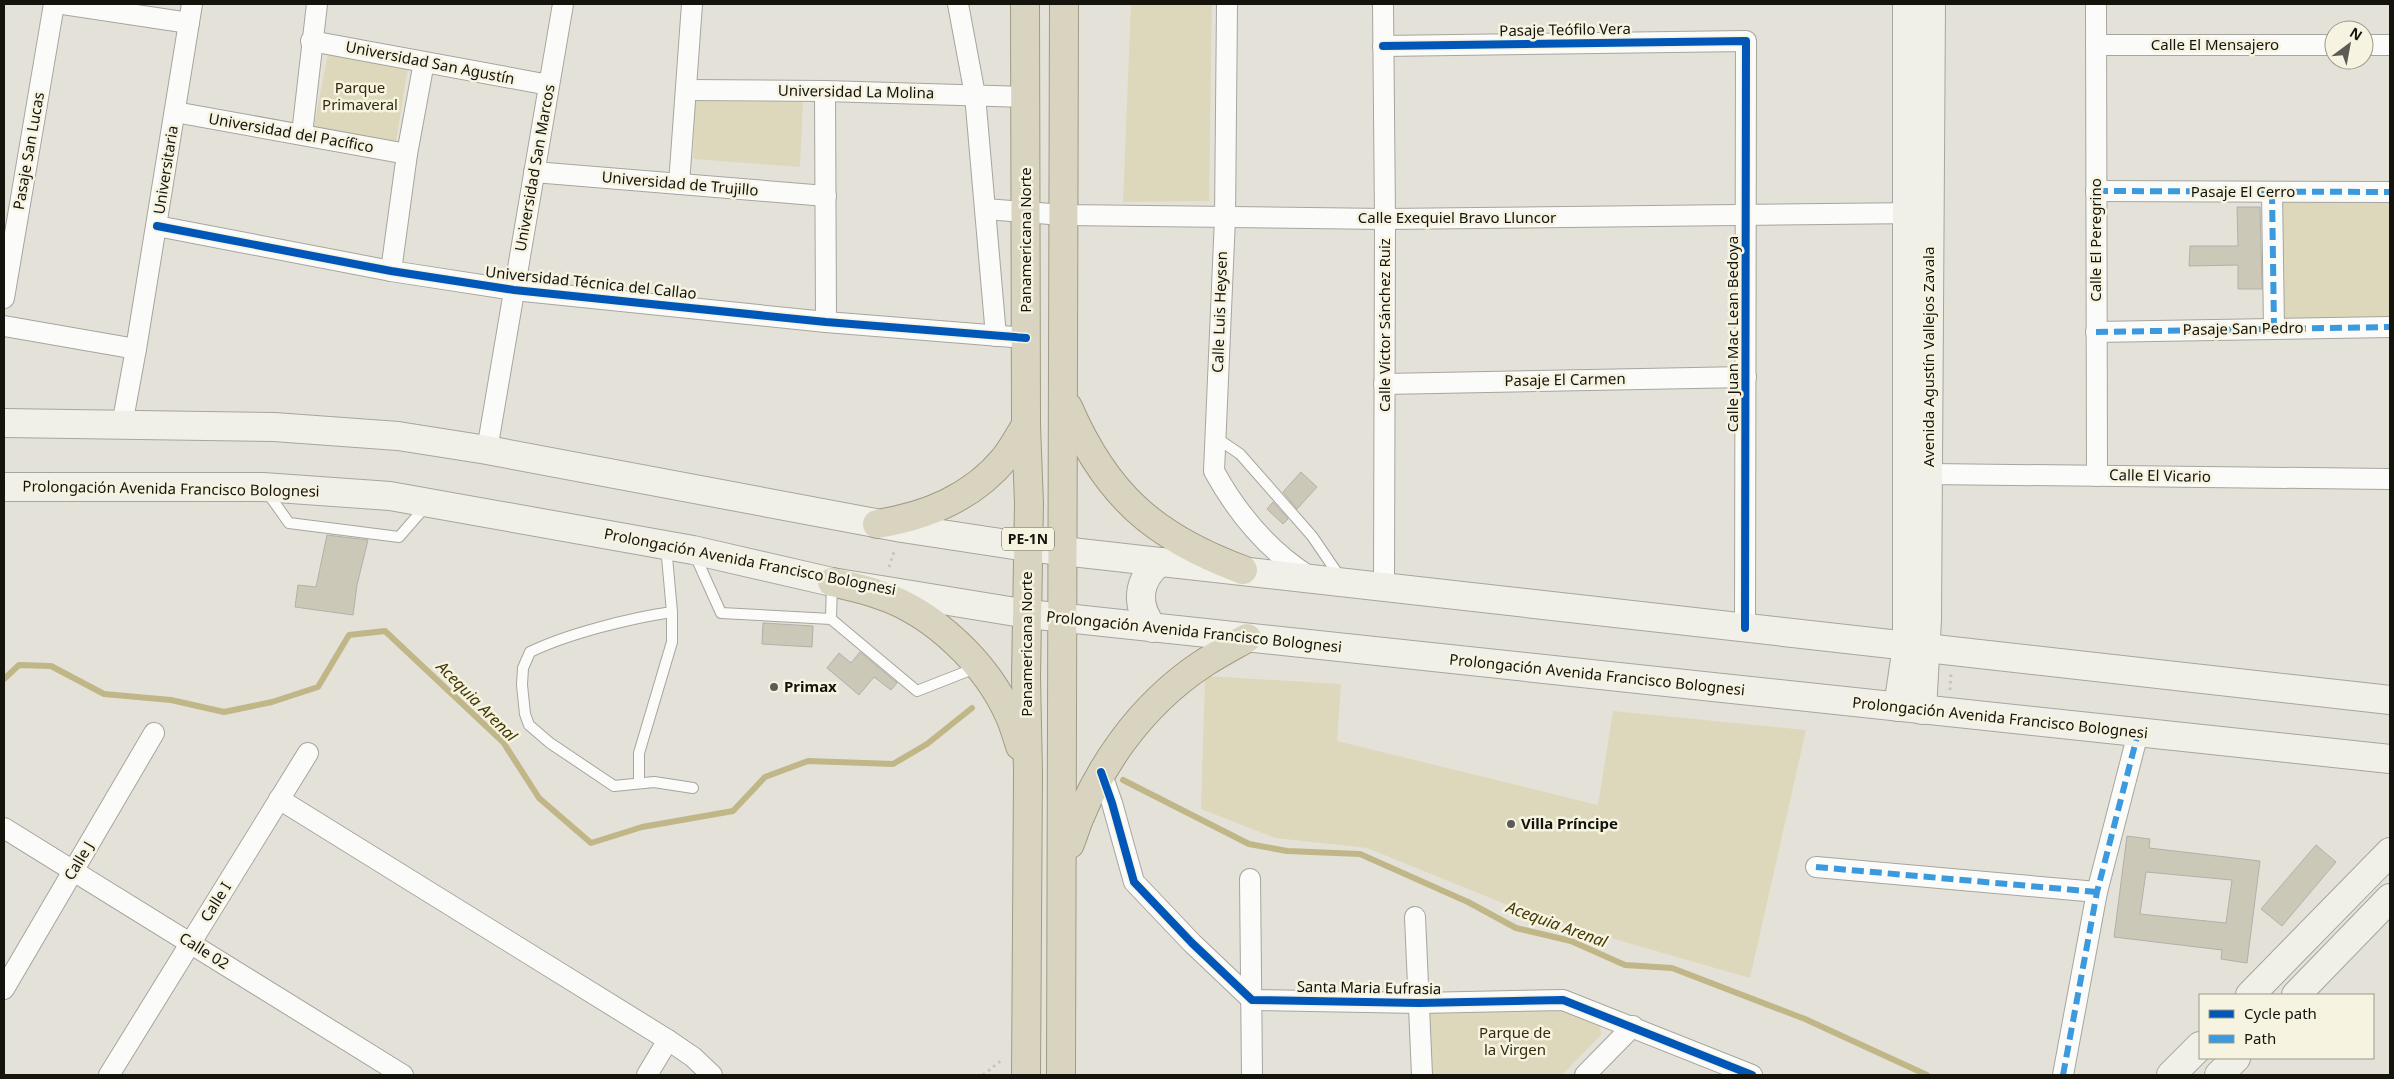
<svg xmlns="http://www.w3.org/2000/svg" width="2394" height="1079" viewBox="0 0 2394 1079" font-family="'Noto Sans',sans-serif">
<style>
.green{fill:#ddd8bb}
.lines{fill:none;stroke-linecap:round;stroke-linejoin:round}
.stream{stroke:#c0b688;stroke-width:6}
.building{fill:#cbc8b8;stroke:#b2b0a9;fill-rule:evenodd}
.lane-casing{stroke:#a6a59e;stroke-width:12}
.street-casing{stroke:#a6a59e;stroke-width:22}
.secondary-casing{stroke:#a6a59e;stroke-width:30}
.highway-casing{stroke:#a09b83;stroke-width:30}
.path{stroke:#c4c4c0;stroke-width:3;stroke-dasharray:2.5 4;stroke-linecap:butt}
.lane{stroke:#fbfbf9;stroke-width:10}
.street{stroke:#fbfbf9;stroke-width:20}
.secondary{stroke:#f0efe8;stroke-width:28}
.highway{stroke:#d8d4c0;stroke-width:28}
.quiet{stroke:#3b9ade;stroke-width:6;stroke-dasharray:12 6;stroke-linecap:butt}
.cycleway-casing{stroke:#f6f3e0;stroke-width:11}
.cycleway{stroke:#0057b8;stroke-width:8}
.poi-dot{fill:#5d5b53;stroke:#f6f3e0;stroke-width:2}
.labels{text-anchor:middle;stroke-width:5;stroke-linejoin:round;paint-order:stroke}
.shield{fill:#f6f3e0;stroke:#58564c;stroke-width:1}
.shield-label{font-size:14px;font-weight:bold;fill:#14130c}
.street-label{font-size:15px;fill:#14130c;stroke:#f6f3e0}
.park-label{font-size:15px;fill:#322b0f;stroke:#f6f3e0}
.poi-label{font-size:15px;font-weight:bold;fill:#14130c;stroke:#f6f3e0;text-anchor:start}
.water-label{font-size:16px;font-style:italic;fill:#423804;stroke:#f6f3e0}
</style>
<rect width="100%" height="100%" fill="#e4e2d8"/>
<g class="green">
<polygon points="1131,4 1212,4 1209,201 1123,202"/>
<polygon points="328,53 408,67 396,142 314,126"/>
<polygon points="695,101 803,102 800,167 693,159"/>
<polygon points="2390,194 2390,324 2278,323 2277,196"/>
<polygon points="1205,676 1341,684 1337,741 1598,805 1613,711 1806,730 1750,978 1621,941 1510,906 1367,848 1275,838 1201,809"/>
<polygon points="1556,1007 1600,1024 1601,1035 1562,1075 1430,1075 1429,1008"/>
</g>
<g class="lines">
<g class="stream">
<polyline points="4,679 19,665 51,666 104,694 171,700 224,712 272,702 318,687 349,635 385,631 503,742 539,798 591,843 642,827 733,811 765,777 808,761 893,764 927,744 972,708"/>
<polyline points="1123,780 1249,844 1287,851 1360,854 1468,902 1516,928 1571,941 1625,965 1672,968 1805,1019 1927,1075"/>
</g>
</g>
<g class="building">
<polygon points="2237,207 2260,207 2262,289 2238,289 2238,265 2189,266 2190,246 2238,246"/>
<polygon points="1301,472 1317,487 1297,509 1283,492"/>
<polygon points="1273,502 1288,519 1283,524 1267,509"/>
<polygon points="327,535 368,540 357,585 353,615 295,607 298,585 316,587"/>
<polygon points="763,623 813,626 812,647 762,644"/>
<polygon points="860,652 897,683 891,690 874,677 859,695 827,668 839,653 851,663"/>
<path d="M2127,836L2150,839L2149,848L2260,861L2247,963L2221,959L2222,950L2114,937ZM2146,872L2232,880L2226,923L2140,914Z"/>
<polygon points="2316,845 2336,862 2282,926 2261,909"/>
</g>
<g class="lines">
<g class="lane-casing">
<g id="lane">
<polyline points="1215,437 1240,454 1312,536 1340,577"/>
<polyline points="267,492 289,523 399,537 426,506"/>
<polyline points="694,553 721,613 831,619 917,691 978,667"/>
<path d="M672,612C630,618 567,634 530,652L523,668L522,685L525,714L529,725L550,743L614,786L654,782L693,788"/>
<polyline points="831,619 832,583"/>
<polyline points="639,782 639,753 672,642 672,612 666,546"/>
</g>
</g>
<g class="street-casing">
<g id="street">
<polyline points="63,4 189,23"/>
<polyline points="958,4 975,95 996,336"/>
<path d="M1227,4L1225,218L1214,471C1237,513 1269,551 1310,577"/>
<polyline points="1383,4 1385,219 1384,587"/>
<polyline points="2096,4 2097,476"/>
<polyline points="311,41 549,85"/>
<polyline points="2096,45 2334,45"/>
<polyline points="2364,45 2390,45"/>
<polyline points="1383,46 1746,41 1745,628"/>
<polyline points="687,90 825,91 1026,97"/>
<polyline points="825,91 826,322"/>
<polyline points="175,112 407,154"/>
<polyline points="302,134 317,4"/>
<polyline points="534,172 826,196"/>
<polyline points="679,184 692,4"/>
<polyline points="2096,191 2390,192"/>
<polyline points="2272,192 2274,328"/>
<polyline points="985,209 1064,215 1385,219 1920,213"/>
<polyline points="157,226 391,271 514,290 826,322 1026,338"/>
<polyline points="391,271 407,154 424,62"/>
<polyline points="4,298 54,4"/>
<polyline points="4,326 136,349"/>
<polyline points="2096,332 2390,327"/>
<polyline points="1384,384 1746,377"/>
<polyline points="122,425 136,349 192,4"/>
<polyline points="487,450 563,4"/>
<polyline points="1929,474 2390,479"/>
<polyline points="1101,772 1112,803 1134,882 1192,943 1252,1000 1419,1003 1563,1000 1752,1075"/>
<polyline points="279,799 668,1040 693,1057 712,1075"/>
<polyline points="4,828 403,1075"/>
<polyline points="1816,867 2097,892"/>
<polyline points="1250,879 1252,1075"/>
<polyline points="1415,917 1422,1075"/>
<polyline points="4,989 154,733"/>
<polyline points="109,1075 308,753"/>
<polyline points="647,1075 668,1040"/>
<polyline points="1585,1075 1633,1026"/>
<polyline points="2063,1075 2097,892 2138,733"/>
</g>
</g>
<g class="secondary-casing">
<g id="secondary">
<polyline points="4,423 274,427 398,436 487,450 902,528 1027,547 2390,700"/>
<polyline points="4,487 263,487 390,496 693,550 832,582 1028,614 2390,759"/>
<path d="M1153,628C1135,605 1137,580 1160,562"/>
<polyline points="1898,707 1907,646 1907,4"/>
<polyline points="1922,710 1927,620 1931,4"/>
<polyline points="2250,995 2390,852"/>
<polyline points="2296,995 2390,898"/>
<polyline points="2171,1075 2200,1046"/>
<polyline points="2219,1075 2236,1058"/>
</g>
</g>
<g class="highway-casing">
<g id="highway">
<polyline points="1025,4 1026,425 1029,504 1026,677 1028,773 1026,1075"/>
<path d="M1068,407C1106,495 1154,537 1243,570"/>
<path d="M877,524C927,516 972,498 1005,458C1013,448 1019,436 1026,425"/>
<path d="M832,582C848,586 865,589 880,595C934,613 988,665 1010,717C1014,726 1017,737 1020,746"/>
<path d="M1070,844C1093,772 1140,705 1204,663C1218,654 1233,646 1247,638"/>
<polyline points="1061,1075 1064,4"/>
</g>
</g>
<g class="path">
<polyline points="889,567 895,549"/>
<polyline points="1950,690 1951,673"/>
<polyline points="983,1075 1002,1060"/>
</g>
<use href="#lane" class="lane"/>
<use href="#street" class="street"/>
<use href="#secondary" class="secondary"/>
<use href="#highway" class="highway"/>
<g class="quiet">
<polyline points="2096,191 2390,192"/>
<polyline points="2272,192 2274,328"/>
<polyline points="2096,332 2390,327"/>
<polyline points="1816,867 2097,892"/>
<polyline points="2063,1075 2097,892 2138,733"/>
</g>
<g class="cycleway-casing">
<g id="cycleway">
<polyline points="1383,46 1746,41 1745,628"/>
<polyline points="157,226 391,271 514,290 826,322 1026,338"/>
<polyline points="1101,772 1112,803 1134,882 1192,943 1252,1000 1419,1003 1563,1000 1752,1075"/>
</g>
</g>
<use href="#cycleway" class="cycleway"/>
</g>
<g class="poi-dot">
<circle cx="774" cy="687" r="5"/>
<circle cx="1511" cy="824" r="5"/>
</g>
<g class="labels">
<rect class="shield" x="1002" y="527.5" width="52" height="23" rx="4"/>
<g class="shield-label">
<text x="1028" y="544">PE-1N</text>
</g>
<g class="street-label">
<text transform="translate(1565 30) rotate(-1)" y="5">Pasaje Teófilo Vera</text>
<text x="2215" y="50">Calle El Mensajero</text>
<text transform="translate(430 63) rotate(11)" y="5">Universidad San Agustín</text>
<text transform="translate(856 92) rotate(1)" y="5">Universidad La Molina</text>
<text transform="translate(291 133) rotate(10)" y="5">Universidad del Pacífico</text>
<text transform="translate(29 151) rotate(-80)" y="5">Pasaje San Lucas</text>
<text transform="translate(535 168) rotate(-80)" y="5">Universidad San Marcos</text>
<text transform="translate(166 170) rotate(-81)" y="5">Universitaria</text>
<text transform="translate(680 184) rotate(5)" y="5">Universidad de Trujillo</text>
<text x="2243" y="197">Pasaje El Cerro</text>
<text x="1457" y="223">Calle Exequiel Bravo Lluncor</text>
<text transform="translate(1026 240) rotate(-90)" y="5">Panamericana Norte</text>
<text transform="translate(2096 240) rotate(-90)" y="5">Calle El Peregrino</text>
<text transform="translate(591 283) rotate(6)" y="5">Universidad Técnica del Callao</text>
<text transform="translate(1220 312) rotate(-88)" y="5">Calle Luis Heysen</text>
<text transform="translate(1385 325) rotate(-90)" y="5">Calle Víctor Sánchez Ruiz</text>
<text transform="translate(2243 329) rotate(-1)" y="5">Pasaje San Pedro</text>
<text transform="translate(1733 334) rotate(-90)" y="5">Calle Juan Mac Lean Bedoya</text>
<text transform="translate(1929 357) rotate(-90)" y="5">Avenida Agustín Vallejos Zavala</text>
<text transform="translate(1565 380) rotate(-1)" y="5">Pasaje El Carmen</text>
<text transform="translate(2160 476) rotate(1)" y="5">Calle El Vicario</text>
<text transform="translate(171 489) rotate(1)" y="5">Prolongación Avenida Francisco Bolognesi</text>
<text transform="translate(750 562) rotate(11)" y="5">Prolongación Avenida Francisco Bolognesi</text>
<text transform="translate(1194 632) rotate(6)" y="5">Prolongación Avenida Francisco Bolognesi</text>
<text transform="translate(1027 644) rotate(-90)" y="5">Panamericana Norte</text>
<text transform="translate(1597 675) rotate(6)" y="5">Prolongación Avenida Francisco Bolognesi</text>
<text transform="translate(2000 718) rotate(6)" y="5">Prolongación Avenida Francisco Bolognesi</text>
<text transform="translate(79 861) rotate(-59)" y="5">Calle J</text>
<text transform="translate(216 902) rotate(-58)" y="5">Calle I</text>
<text transform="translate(204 951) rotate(32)" y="5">Calle 02</text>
<text transform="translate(1369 988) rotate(1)" y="5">Santa Maria Eufrasia</text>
</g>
<g class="park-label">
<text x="360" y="93">Parque<tspan x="360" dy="17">Primaveral</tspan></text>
<text x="1515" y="1038">Parque de<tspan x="1515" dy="17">la Virgen</tspan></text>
</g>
<g class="poi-label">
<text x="784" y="692">Primax</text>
<text x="1521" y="829">Villa Príncipe</text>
</g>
<g class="water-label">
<text transform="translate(477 701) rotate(45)" y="6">Acequia Arenal</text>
<text transform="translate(1557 924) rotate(20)" y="6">Acequia Arenal</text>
</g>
</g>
<rect width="2394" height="1079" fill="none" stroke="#14130c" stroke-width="10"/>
<rect x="2199" y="994" width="175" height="65" fill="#f6f3e0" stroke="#9c998b"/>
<rect x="2209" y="1010" width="25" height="8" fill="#0057b8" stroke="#9c998b"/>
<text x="2244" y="1019" font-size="15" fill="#14130c">Cycle path</text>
<rect x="2209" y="1035" width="25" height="8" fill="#3b9ade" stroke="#9c998b"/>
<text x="2244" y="1044" font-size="15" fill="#14130c">Path</text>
<g transform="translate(2349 45) rotate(32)"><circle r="24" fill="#f6f3e0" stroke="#9c998b"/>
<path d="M0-4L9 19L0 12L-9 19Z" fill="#5d5b53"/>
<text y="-8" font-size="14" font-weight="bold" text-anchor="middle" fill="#14130c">N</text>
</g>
</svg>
